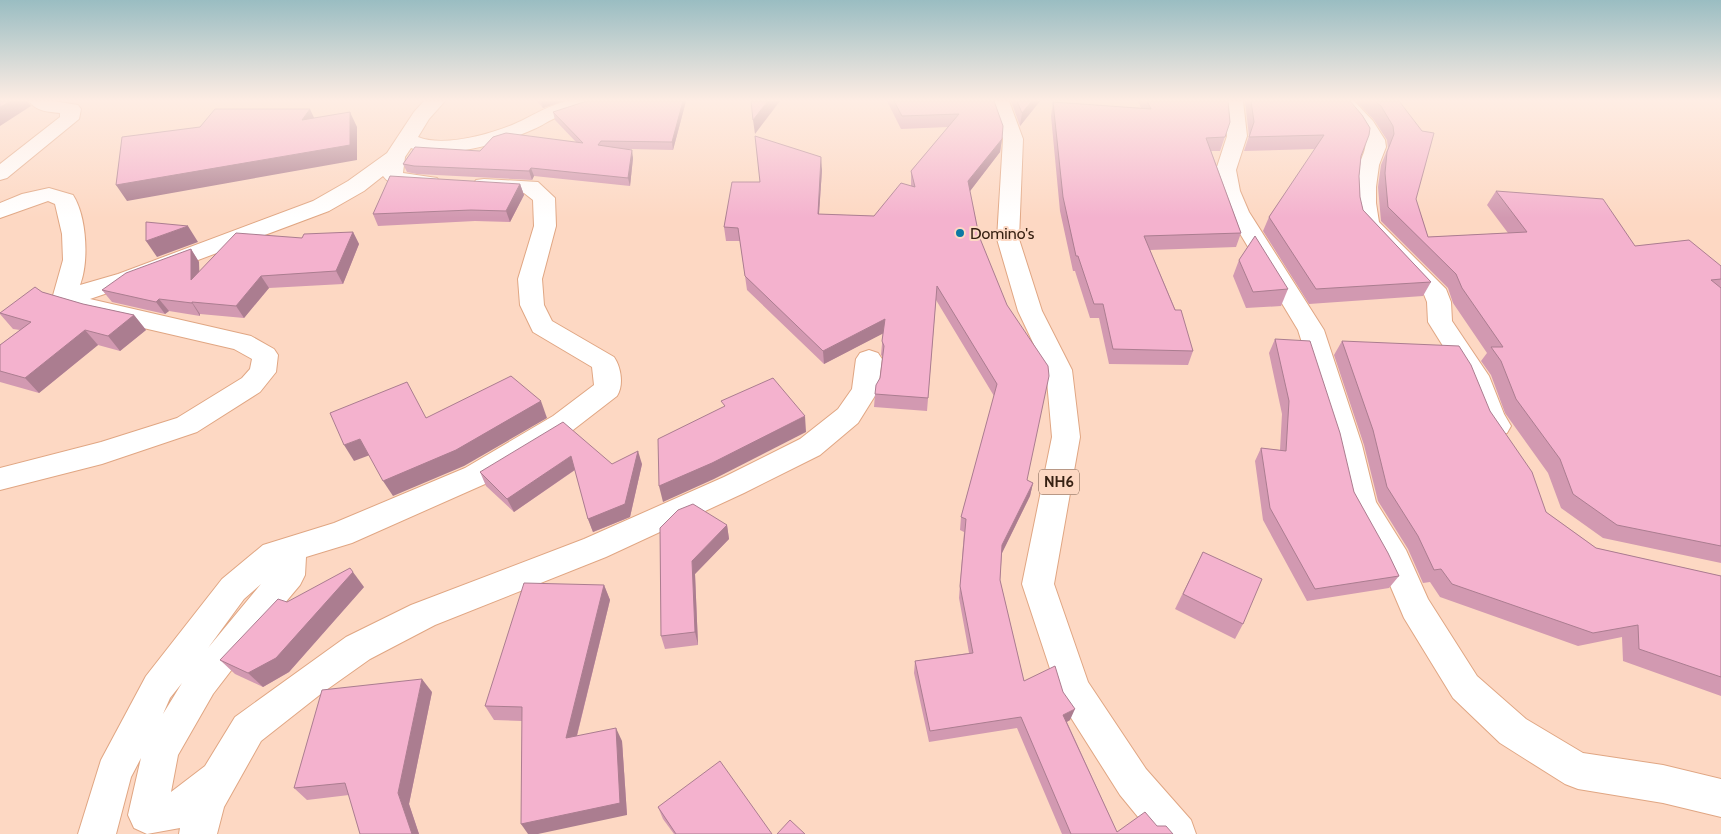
<svg xmlns="http://www.w3.org/2000/svg" width="1721" height="834" viewBox="0 0 1721 834" font-family="Cabin,sans-serif">
<style>
.lines{fill:none;stroke-linecap:round;stroke-linejoin:round}
.minor-casing{stroke:#e0a683;stroke-width:2}
.highway-casing{stroke:#e0a683;stroke-width:2}
.minor{fill:#fff;fill-rule:evenodd}
.highway{fill:#fff;fill-rule:evenodd}
.wall{fill:#d299b1}
.shaded-wall{fill:#ab7d90}
.building{fill:#f4b2ce;stroke:#ab7d90}
.poi-dot{fill:#0c79a3;stroke:#fdd8c3;stroke-width:2}
.labels{text-anchor:middle;stroke-width:4;stroke-linejoin:round;paint-order:stroke}
.shield{fill:#fdd8c3;stroke:#725848;stroke-width:1}
.shield-label{font-size:15px;font-weight:bold;fill:#372113}
.poi-label{font-size:16px;fill:#372113;stroke:#fdd8c3;text-anchor:start}
</style>
<rect width="100%" height="100%" fill="#fdd8c3"/>
<g class="lines">
<g class="minor-casing">
<g id="minor">
<path d="M29,101H53L78,105L81,109L79,119L7,178L0,180V164L60,117V113C49,112 35,111 29,101Z"/>
<path d="M424,101H445L429,119L418,137C444,148 496,133 521,121C537,113 550,105 567,101C576,99 588,101 598,101L595,105C583,109 570,112 558,117C549,120 542,126 534,129C504,143 442,161 411,148L405,157L403,173L437,178L440,183L437,188C420,192 393,190 383,176L364,191L329,211L134,284L90,299L251,336L274,349L278,355L276,372L260,392L197,432L102,464L0,490V468L101,442L177,418L242,378L250,369L252,359L234,349L96,317L55,305L52,299L63,260L62,234L55,204L48,201L0,218V203L22,194L49,188L73,195C87,217 89,262 80,285L118,274L313,201L348,181L387,153L414,112Z"/>
<polygon points="1224,101 1243,101 1247,136 1236,170 1240,191 1249,212 1324,330 1362,445 1376,502 1406,550 1428,599 1477,676 1526,719 1583,753 1663,765 1721,779 1721,817 1663,803 1578,789 1565,784 1500,743 1453,698 1404,618 1381,564 1347,504 1334,445 1298,330 1227,212 1218,191 1216,170 1227,136"/>
<path d="M1334,101H1354L1373,121L1385,140L1386,147L1379,165L1376,187V203L1379,222L1446,289L1451,302L1452,321L1489,376L1504,414L1511,426L1507,433L1497,436L1487,433L1477,417L1463,378L1428,322L1427,302L1423,292L1358,224C1352,206 1354,188 1357,170C1360,159 1369,148 1364,137C1357,123 1342,114 1334,101Z"/>
<path d="M484,179L538,182L555,198L556,226L542,279L544,305L552,321L614,357C621,367 624,385 617,396L573,430L485,484L352,543L306,557L305,575L300,585L263,629L213,694L178,755L171,792L205,766L235,717L346,637L411,605L584,539L724,477L800,439L838,409L852,389L856,359L860,353L869,350L878,353L882,359L878,391L858,423L820,455L744,493L606,557L435,625L370,659L322,693L261,741L224,807L217,834H179L180,828L147,834L134,828L128,815L141,758L131,777L116,834H78L101,760L146,676L222,579L263,545L334,523L465,468L553,416L594,385L592,367L533,332L520,305L518,279L534,226L533,200L524,193L476,190L473,185L476,180ZM261,584L208,648L244,599ZM182,683L163,714L170,698Z"/>
</g>
</g>
<g class="highway-casing">
<polygon id="highway" points="990,101 1009,101 1023,139 1019,239 1042,311 1072,370 1080,437 1054,584 1088,682 1146,769 1191,820 1196,834 1152,834 1120,795 1061,702 1022,584 1052,437 1046,370 1018,311 997,239 1003,139"/>
</g>
<use href="#minor" class="minor"/>
<use href="#highway" class="highway"/>
</g>
<g class="wall">
<polygon points="537,101 563,101 543,108"/>
<polygon points="686,101 673,150 629,149 633,158 630,186 534,176 532,180 417,174 407,172 403,164 480,151 576,142 555,120 553,112"/>
<polygon points="887,101 994,101 1002,139 1000,152 970,191 1027,480 1033,483 1030,496 1002,553 1000,580 1024,681 1070,720 1067,722 1117,832 1157,826 1173,834 1062,834 1017,728 929,742 914,673 915,661 969,653 959,598 964,532 960,530 961,517 994,396 936,300 927,411 874,407 875,394 880,378 883,357 881,355 883,333 824,364 747,290 740,241 726,241 724,227 760,182 822,170 819,214 874,216 911,186 911,171 948,127 901,129"/>
<polygon points="1011,101 1040,101 1020,126"/>
<polygon points="1138,101 1228,101 1230,122 1220,151 1211,151 1241,233 1236,247 1150,250 1193,351 1188,365 1109,364 1099,318 1090,318 1075,271 1073,271 1060,211 1051,116 1053,102 1141,108"/>
<polygon points="1245,101 1350,101 1361,156 1359,176 1360,197 1363,210 1431,282 1423,296 1309,304 1263,231 1269,217 1315,149 1244,151 1249,136"/>
<polygon points="1356,101 1399,101 1416,199 1428,237 1508,233 1487,205 1496,191 1635,246 1721,266 1721,563 1603,538 1561,508 1548,473 1505,413 1491,375 1481,361 1487,353 1453,303 1448,288 1381,221 1378,187 1381,165 1388,148 1387,140 1374,120"/>
<polygon points="520,184 524,195 510,222 475,221 378,226 373,214"/>
<polygon points="353,232 359,244 343,284 269,288 244,318 200,314 200,316 169,311 165,314 112,302 102,290 191,249 199,262 199,272 302,238"/>
<polygon points="1239,260 1288,289 1281,306 1246,308 1233,276"/>
<polygon points="42,292 83,304 134,315 146,330 120,351 98,345 39,393 0,382 0,345 20,330 13,329 0,314 0,313"/>
<polygon points="1275,339 1354,492 1399,576 1389,588 1307,601 1263,520 1255,461 1261,448 1280,450 1282,414 1269,353"/>
<polygon points="1342,341 1490,411 1546,512 1596,548 1721,576 1721,696 1623,661 1622,637 1578,646 1440,597 1430,582 1423,583 1408,549 1378,501 1364,445 1334,355"/>
<polygon points="612,464 642,464 630,517 593,532 588,519 575,470 514,512 486,486 480,472"/>
<polygon points="727,525 729,539 695,574 698,645 665,649 661,636 660,528"/>
<polygon points="1203,552 1243,624 1235,639 1175,609"/>
<polygon points="604,585 610,600 577,736 622,741 627,815 522,721 494,720 485,706"/>
<polygon points="364,587 289,672 263,687 235,674 220,660 287,602"/>
<polygon points="432,692 409,804 419,834 360,834 349,795 307,800 294,788"/>
<polygon points="658,807 772,834 674,834 663,819"/>
</g>
<g class="shaded-wall">
<polygon points="11,101 27,101 31,106 0,126 0,107"/>
<polygon points="541,101 563,101 543,108"/>
<polygon points="683,101 686,101 673,150 672,142"/>
<polygon points="768,101 780,101 755,134 753,120"/>
<polygon points="1032,101 1040,101 1020,126 1022,113"/>
<polygon points="310,109 317,124 302,120"/>
<polygon points="350,112 357,127 357,160 127,201 116,185"/>
<polygon points="1002,139 1000,152 967,195 968,181"/>
<polygon points="632,150 633,158 630,186 628,178"/>
<polygon points="821,157 822,170 818,227 818,214"/>
<polygon points="531,168 534,176 532,180 529,171"/>
<polygon points="520,184 524,195 510,222 506,211"/>
<polygon points="188,226 198,242 157,257 146,241"/>
<polygon points="353,232 359,244 343,284 336,271"/>
<polygon points="191,249 199,262 200,293 191,280"/>
<polygon points="261,276 269,288 244,318 236,306"/>
<polygon points="159,299 169,311 165,314 156,302"/>
<polygon points="192,302 200,314 200,316 192,303"/>
<polygon points="134,315 146,330 120,351 108,336"/>
<polygon points="885,319 884,333 824,364 823,351"/>
<polygon points="85,330 98,345 39,393 25,378"/>
<polygon points="541,401 547,418 464,466 393,496 383,481"/>
<polygon points="805,416 806,432 714,479 663,502 659,486"/>
<polygon points="360,439 370,455 354,461 344,445"/>
<polygon points="638,451 642,464 630,517 593,532 588,519"/>
<polygon points="571,456 576,469 514,512 507,499"/>
<polygon points="1033,483 1030,496 1000,557 1002,545"/>
<polygon points="727,525 729,539 695,574 698,645 695,632 692,561"/>
<polygon points="353,572 364,587 289,672 263,687 248,673"/>
<polygon points="604,585 610,600 573,751 566,738"/>
<polygon points="422,679 432,692 409,804 419,834 412,834 398,793"/>
<polygon points="1075,709 1070,720 1059,726 1063,715"/>
<polygon points="616,728 622,741 627,815 538,834 528,834 521,824"/>
</g>
<g class="building">
<polygon points="0,101 11,101 0,107"/>
<polygon points="587,101 683,101 672,142 601,141 598,145 632,150 628,178 531,168 529,171 414,166 403,164 415,147 480,151 493,137 506,133 583,143 553,112"/>
<polygon points="751,101 768,101 753,120"/>
<polygon points="894,101 994,101 1003,126 1002,139 968,181 979,236 1007,305 1048,366 1049,376 1027,480 1033,483 1002,545 1000,580 1024,681 1055,666 1063,692 1075,709 1063,715 1117,832 1145,812 1157,826 1166,826 1173,834 1071,834 1021,717 930,731 915,661 973,653 960,586 966,519 961,517 997,384 937,286 928,398 875,394 876,385 880,378 884,346 882,341 885,319 823,351 745,276 738,228 724,227 732,182 760,182 755,136 821,157 818,214 874,216 901,183 915,187 911,171 959,114 902,116"/>
<polygon points="1017,101 1032,101 1022,113"/>
<polygon points="1147,101 1228,101 1230,122 1225,137 1206,138 1241,233 1144,236 1175,310 1181,310 1193,351 1113,349 1103,304 1094,304 1078,256 1076,256 1063,197 1053,102 1151,109"/>
<polygon points="1251,101 1350,101 1362,115 1370,128 1369,135 1361,156 1359,176 1360,197 1363,210 1431,282 1316,289 1269,217 1324,135 1249,137 1254,122"/>
<polygon points="1375,101 1399,101 1422,131 1434,133 1416,199 1428,237 1527,232 1496,191 1603,199 1635,246 1689,240 1721,266 1721,279 1711,280 1721,288 1721,546 1617,525 1573,494 1560,459 1516,399 1501,361 1491,347 1503,347 1462,288 1456,274 1388,207 1385,173 1387,152 1394,134 1393,126 1381,106"/>
<polygon points="215,109 310,109 302,120 350,112 350,145 116,185 122,137 200,127"/>
<polygon points="390,176 520,184 506,211 471,210 373,214"/>
<polygon points="146,222 188,226 146,241"/>
<polygon points="353,232 336,271 261,276 236,306 192,302 192,303 159,299 156,302 102,290 126,273 191,249 191,280 236,233 302,238 304,234"/>
<polygon points="1255,236 1288,289 1253,292 1239,260"/>
<polygon points="35,287 42,292 83,304 134,315 108,336 85,330 25,378 0,371 0,345 31,322 0,313"/>
<polygon points="1275,339 1310,341 1340,433 1354,492 1388,553 1399,576 1315,589 1270,508 1261,448 1286,451 1289,401"/>
<polygon points="1342,341 1459,346 1471,365 1490,411 1532,472 1546,512 1596,548 1721,576 1721,677 1639,649 1638,625 1593,633 1452,584 1441,569 1434,570 1418,536 1387,487 1373,430"/>
<polygon points="511,376 541,401 456,450 383,481 360,439 344,445 330,413 407,382 426,418"/>
<polygon points="773,378 805,416 712,463 659,486 658,439 725,406 721,401"/>
<polygon points="563,422 612,464 638,451 625,504 588,519 571,456 507,499 480,472"/>
<polygon points="693,504 727,525 692,561 695,632 661,636 660,528 678,510"/>
<polygon points="1203,552 1262,579 1243,624 1183,594"/>
<polygon points="350,568 353,572 276,658 248,673 220,660 278,599 287,602"/>
<polygon points="524,583 604,585 566,738 616,728 620,803 521,824 522,707 485,706"/>
<polygon points="422,679 398,793 412,834 360,834 345,783 294,788 322,690"/>
<polygon points="720,761 772,834 676,834 658,807"/>
<polygon points="790,820 805,834 777,834"/>
</g>
<linearGradient id="sky" x2="0" y2="1"><stop stop-color="#9abdc2"/><stop offset="0.46" stop-color="#feede4"/><stop offset="1" stop-color="#feede4" stop-opacity="0"/></linearGradient>
<rect width="1721" height="218" fill="url(#sky)"/>
<circle class="poi-dot" cx="960" cy="233" r="5"/>
<g class="labels">
<rect class="shield" x="1039" y="469.5" width="40" height="25" rx="4"/>
<g class="shield-label">
<text x="1059" y="487">NH6</text>
</g>
<g class="poi-label">
<text x="970" y="239">Domino's</text>
</g>
</g>
</svg>
